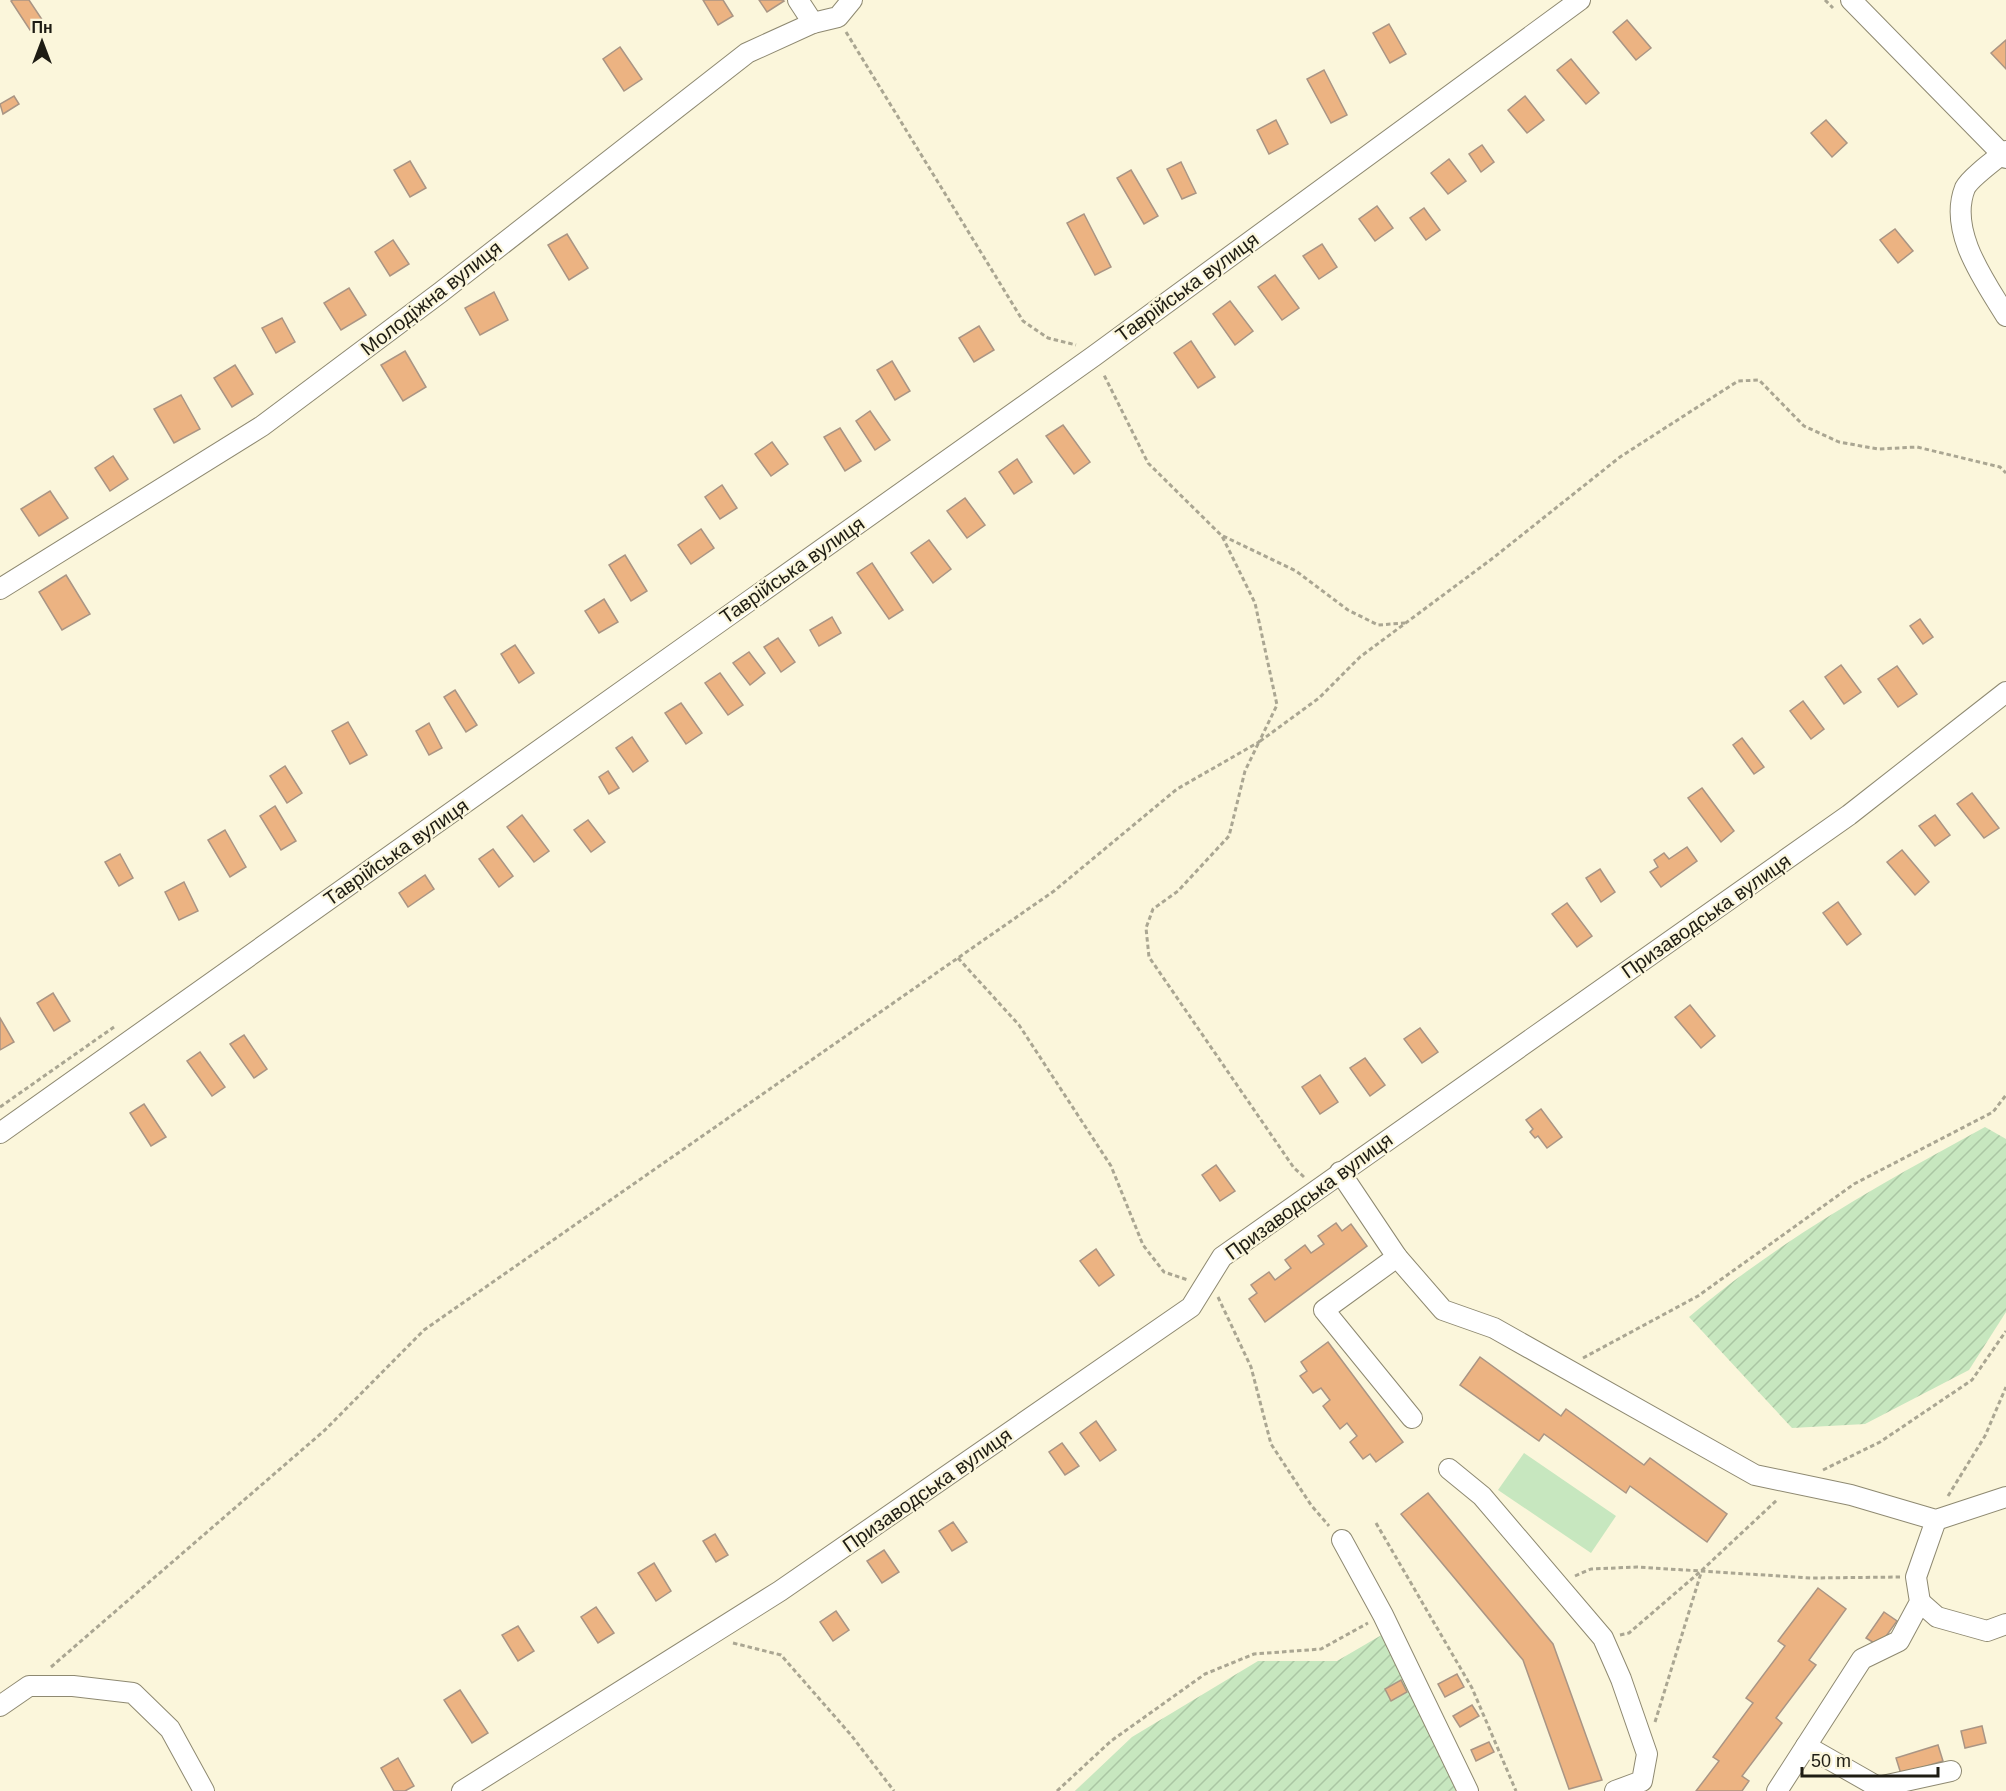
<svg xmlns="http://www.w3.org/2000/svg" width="2006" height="1791" viewBox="0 0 2006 1791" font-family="Arial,sans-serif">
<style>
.garden{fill:url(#garden-furrows)}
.pitch{fill:#c7e7bf}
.building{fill:#ecb382;stroke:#aa9584;stroke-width:1.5}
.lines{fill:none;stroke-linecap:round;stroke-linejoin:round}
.minor-casing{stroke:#8e8971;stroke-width:22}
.path{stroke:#aaa692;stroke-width:3;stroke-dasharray:4.5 3;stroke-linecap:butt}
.minor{stroke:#fff;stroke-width:20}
.labels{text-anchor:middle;stroke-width:4.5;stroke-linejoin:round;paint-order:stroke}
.street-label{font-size:20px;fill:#1e1c13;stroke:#fbf6db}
</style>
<defs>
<pattern id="garden-furrows" width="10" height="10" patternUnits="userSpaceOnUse" patternTransform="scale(1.5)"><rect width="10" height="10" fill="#c7e7bf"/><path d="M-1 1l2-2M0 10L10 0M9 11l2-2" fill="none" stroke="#aac6a3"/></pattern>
</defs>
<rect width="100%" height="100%" fill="#fbf6db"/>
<g class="garden">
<path d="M1985,1127L2006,1139V1312L1969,1370L1865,1424L1792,1428L1689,1317C1779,1240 1882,1183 1985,1127Z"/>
<polygon points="1385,1633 1456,1791 1075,1791 1132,1737 1258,1661 1337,1661"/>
</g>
<polygon class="pitch" points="1524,1453 1616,1516 1591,1553 1498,1490"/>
<g class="building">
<polygon points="13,0 29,0 43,21 30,30 11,1"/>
<polygon points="703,0 723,0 733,16 718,25"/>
<polygon points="759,0 783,0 784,1 767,12"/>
<polygon points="1627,20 1651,48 1636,60 1613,32"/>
<polygon points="1389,24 1406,54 1390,63 1373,33"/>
<polygon points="2006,40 2006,69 1991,53"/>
<polygon points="620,47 642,79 624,91 603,59"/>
<polygon points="1571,59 1599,93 1586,104 1557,70"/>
<polygon points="1324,70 1347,115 1331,123 1307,79"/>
<polygon points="14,96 19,104 3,114 0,104"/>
<polygon points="1525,96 1544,120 1527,133 1508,110"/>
<polygon points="1276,120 1288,144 1269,154 1257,130"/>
<polygon points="1826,120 1847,143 1832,157 1811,133"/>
<polygon points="1482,145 1494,162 1481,172 1469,154"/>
<polygon points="1449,159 1466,181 1448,194 1431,173"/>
<polygon points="410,161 426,188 410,197 394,170"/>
<polygon points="1181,162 1196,193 1182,199 1167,169"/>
<polygon points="1131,170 1158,216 1144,224 1117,178"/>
<polygon points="1377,206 1393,228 1375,241 1359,219"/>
<polygon points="1424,208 1440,230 1426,240 1410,218"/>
<polygon points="1084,214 1111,267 1095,275 1067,223"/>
<polygon points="1895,229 1913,251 1898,263 1880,240"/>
<polygon points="567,234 588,268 569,280 548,245"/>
<polygon points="393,240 409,264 390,276 375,252"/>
<polygon points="1322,244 1337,267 1319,279 1303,256"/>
<polygon points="1275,275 1299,308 1282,320 1258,287"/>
<polygon points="349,288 366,315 341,330 324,303"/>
<polygon points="494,292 508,320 480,335 465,308"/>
<polygon points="1230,301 1253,331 1235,345 1213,314"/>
<polygon points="282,318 295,342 276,353 262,328"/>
<polygon points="979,326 994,350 974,362 959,338"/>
<polygon points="1191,341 1215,377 1198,388 1174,353"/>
<polygon points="405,351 426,387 403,401 381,365"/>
<polygon points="892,361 910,391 895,400 877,370"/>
<polygon points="235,365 253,394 232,407 214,378"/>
<polygon points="181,395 200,429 174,443 154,409"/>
<polygon points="870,411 890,440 875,450 856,421"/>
<polygon points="1063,425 1090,462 1074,474 1046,436"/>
<polygon points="840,428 861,461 845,471 824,437"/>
<polygon points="772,442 788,464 771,476 755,454"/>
<polygon points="113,456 128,479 110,491 95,468"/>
<polygon points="1017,459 1032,482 1014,494 999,472"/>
<polygon points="722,485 737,508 720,519 705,497"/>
<polygon points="50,491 68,518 39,536 21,509"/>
<polygon points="965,498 985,525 967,538 947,511"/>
<polygon points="701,529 714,548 691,564 678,545"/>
<polygon points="929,540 951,569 933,583 911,553"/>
<polygon points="625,555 647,591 631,601 609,565"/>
<polygon points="872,563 903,610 889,619 857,573"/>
<polygon points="66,575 90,614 62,630 39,592"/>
<polygon points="604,599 618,622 599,633 585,611"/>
<polygon points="832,617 841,633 819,646 810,630"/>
<polygon points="1920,619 1933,637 1923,644 1910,626"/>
<polygon points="778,638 795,662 781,672 764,647"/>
<polygon points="515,645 534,673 519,683 501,654"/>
<polygon points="749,652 765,673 750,685 733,663"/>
<polygon points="1841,665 1861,692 1844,704 1825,677"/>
<polygon points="1897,666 1917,694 1898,707 1878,679"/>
<polygon points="720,673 743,705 728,715 705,683"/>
<polygon points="455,690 477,725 466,732 444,697"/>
<polygon points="1803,701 1824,729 1811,739 1790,711"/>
<polygon points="681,703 702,733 686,744 665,713"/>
<polygon points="348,722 367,755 350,764 332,731"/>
<polygon points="429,723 442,748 429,755 416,731"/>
<polygon points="632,737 648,761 633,772 616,748"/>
<polygon points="1742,738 1764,767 1754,774 1733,745"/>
<polygon points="285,766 302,793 287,803 270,776"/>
<polygon points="608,771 619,788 609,794 599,777"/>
<polygon points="1702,788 1734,831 1721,842 1688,798"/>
<polygon points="1972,793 1999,828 1984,838 1957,804"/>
<polygon points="275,806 296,841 281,850 260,816"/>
<polygon points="522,815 549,851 534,862 507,827"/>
<polygon points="1935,815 1950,835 1935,846 1919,826"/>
<polygon points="588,820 605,842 591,852 574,830"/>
<polygon points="225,830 246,867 230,877 208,840"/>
<polygon points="1687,847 1697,861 1661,887 1650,872 1658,867 1654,860 1664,853 1669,859"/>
<polygon points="493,849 513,876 499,887 479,859"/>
<polygon points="1902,850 1929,882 1915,895 1887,862"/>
<polygon points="120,854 133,878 119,886 105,862"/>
<polygon points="1600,869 1615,892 1601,902 1586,878"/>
<polygon points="425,875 434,889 408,907 399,893"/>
<polygon points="184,882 198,911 179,920 165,892"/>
<polygon points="1838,902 1861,934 1847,945 1823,913"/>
<polygon points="1567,903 1592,936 1577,947 1552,914"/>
<polygon points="53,993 70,1021 54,1031 37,1003"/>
<polygon points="1690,1005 1715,1036 1701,1048 1675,1017"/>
<polygon points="0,1018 14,1042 0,1050"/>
<polygon points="1420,1028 1438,1052 1422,1063 1404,1039"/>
<polygon points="244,1035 267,1069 254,1078 230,1044"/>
<polygon points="200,1052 225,1087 212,1096 187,1061"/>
<polygon points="1365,1058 1385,1085 1370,1096 1350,1068"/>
<polygon points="1320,1075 1338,1102 1320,1114 1302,1087"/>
<polygon points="144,1104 166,1137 151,1146 130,1113"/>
<polygon points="1541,1109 1562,1137 1547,1148 1538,1136 1535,1138 1530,1132 1533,1129 1526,1120"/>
<polygon points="1216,1165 1235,1191 1220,1201 1202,1175"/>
<polygon points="1336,1223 1342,1231 1351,1224 1367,1246 1265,1322 1249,1299 1257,1293 1251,1285 1269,1272 1275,1280 1291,1268 1285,1260 1305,1245 1311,1253 1324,1244 1318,1236"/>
<polygon points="1096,1249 1114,1275 1099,1286 1080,1261"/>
<polygon points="1328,1342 1403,1442 1376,1462 1370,1454 1363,1459 1350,1442 1357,1436 1347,1423 1340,1429 1323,1406 1330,1400 1321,1388 1313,1393 1300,1376 1307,1371 1301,1362"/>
<polygon points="1480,1357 1561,1416 1566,1409 1644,1465 1650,1458 1727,1514 1707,1542 1630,1486 1626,1493 1544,1434 1539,1441 1460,1385"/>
<polygon points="1096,1421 1116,1450 1100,1461 1080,1433"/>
<polygon points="1062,1443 1079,1466 1065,1475 1049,1452"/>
<polygon points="1428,1493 1553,1644 1602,1780 1569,1789 1523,1660 1401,1514"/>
<polygon points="953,1522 967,1542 952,1551 939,1531"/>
<polygon points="715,1534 728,1555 716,1562 703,1541"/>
<polygon points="884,1550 899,1572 882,1583 867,1561"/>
<polygon points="654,1563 671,1591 656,1601 638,1573"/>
<polygon points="1818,1588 1846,1609 1809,1660 1816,1665 1776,1718 1782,1723 1742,1776 1749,1781 1742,1791 1696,1791 1719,1761 1713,1757 1753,1703 1746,1698 1785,1646 1778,1641"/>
<polygon points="596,1607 614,1633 598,1643 581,1617"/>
<polygon points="836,1611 849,1630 833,1641 820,1622"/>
<polygon points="1884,1612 1897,1621 1879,1646 1866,1638"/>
<polygon points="518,1626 534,1651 518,1661 502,1635"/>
<polygon points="1457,1674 1464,1687 1445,1697 1438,1684"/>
<polygon points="1401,1680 1407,1692 1391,1701 1385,1689"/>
<polygon points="460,1690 488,1733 472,1743 444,1700"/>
<polygon points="1472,1705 1479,1716 1460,1727 1453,1716"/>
<polygon points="1982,1726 1986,1743 1965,1748 1961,1731"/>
<polygon points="1489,1742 1494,1752 1476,1761 1471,1750"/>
<polygon points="1938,1745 1943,1761 1901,1774 1896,1758"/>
<polygon points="398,1758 414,1786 405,1791 394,1791 381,1768"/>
</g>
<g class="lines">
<g class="minor-casing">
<g id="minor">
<polyline points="798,0 813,23"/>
<polyline points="1851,0 2006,158"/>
<path d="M2006,151C1996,159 1970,178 1965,188C1948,231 1984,280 2006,316"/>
<polyline points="0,589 262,426 441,292 747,53 813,23 838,17 852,0"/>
<polyline points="0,1133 1094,356 1580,0"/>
<polyline points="1340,1172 1397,1257 1443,1310 1494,1328 1755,1475 1851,1495 1936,1520 2006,1497"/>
<polyline points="1397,1257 1324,1310 1412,1418"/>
<polyline points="1449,1469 1482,1496 1603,1638 1621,1679 1647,1754 1642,1781 1615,1791"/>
<polyline points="1342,1540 1383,1615 1468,1791"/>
<polyline points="1920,1602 1937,1617 1987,1631 2006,1624"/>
<polyline points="0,1706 29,1686 73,1686 133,1693 170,1729 204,1791"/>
<polyline points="1806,1746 1878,1787 1951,1771"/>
<polyline points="462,1791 780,1591 1191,1307 1222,1257 1849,815 2006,692"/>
<polyline points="1777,1791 1862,1659 1899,1641 1920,1602 1916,1577 1936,1520"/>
</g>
</g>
<g class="path">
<polyline points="1825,0 1833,8"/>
<polyline points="846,32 1023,321 1048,338 1076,345"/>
<polyline points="1223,536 1296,571 1348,610 1378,625 1405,623"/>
<polyline points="958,958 1019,1025 1111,1166 1143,1245 1164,1272 1188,1280"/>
<polyline points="0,1107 114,1027"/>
<polyline points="1304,1177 1294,1168 1149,957 1146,928 1153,909 1178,891 1229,836 1245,771 1259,742 1319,698 1360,657 1493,558 1620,457 1738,381 1759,380 1804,426 1839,442 1878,449 1917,447 2000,467 2006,473"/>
<polyline points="1218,1297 1251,1367 1271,1444 1311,1505 1329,1526"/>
<polyline points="1583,1358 1698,1296 1854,1184 1993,1112 2006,1095"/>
<polyline points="1823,1470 1880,1442 1972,1380 2006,1331"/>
<polyline points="1948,1496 1985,1436 2006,1387"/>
<polyline points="1376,1523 1472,1688 1516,1791"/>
<polyline points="1575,1576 1591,1569 1637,1567 1811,1578 1900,1577"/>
<polyline points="1620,1635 1629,1633 1701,1571 1778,1499"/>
<polyline points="733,1643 781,1655 851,1735 894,1791"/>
<polyline points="51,1667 325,1430 424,1330 1054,891 1177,789 1259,742 1277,705 1255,603 1222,536 1148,463 1103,373"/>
<polyline points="1655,1722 1701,1573"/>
<polyline points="1057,1791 1111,1741 1205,1674 1254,1654 1321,1649 1368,1623"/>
</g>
<use href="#minor" class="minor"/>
</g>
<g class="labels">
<g class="street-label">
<text transform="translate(1187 287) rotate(-36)" y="7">Таврійська вулиця</text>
<text transform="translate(431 298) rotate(-38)" y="7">Молодіжна вулиця</text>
<text transform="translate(792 570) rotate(-35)" y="7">Таврійська вулиця</text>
<text transform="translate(396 852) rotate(-35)" y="7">Таврійська вулиця</text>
<text transform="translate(1706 916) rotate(-35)" y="7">Призаводська вулиця</text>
<text transform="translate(1309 1196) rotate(-36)" y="7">Призаводська вулиця</text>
<text transform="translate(927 1490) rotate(-35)" y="7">Призаводська вулиця</text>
</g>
</g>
<g transform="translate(42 42)" stroke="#fbf6db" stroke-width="4.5" paint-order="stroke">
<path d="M0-4.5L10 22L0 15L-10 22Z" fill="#1e1c13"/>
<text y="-9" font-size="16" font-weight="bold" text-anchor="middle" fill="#1e1c13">Пн</text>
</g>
<path d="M1802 1767v9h136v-9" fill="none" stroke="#1e1c13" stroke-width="3"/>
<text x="1811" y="1767" font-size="18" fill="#1e1c13" stroke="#fbf6db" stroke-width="4.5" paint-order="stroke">50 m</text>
</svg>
